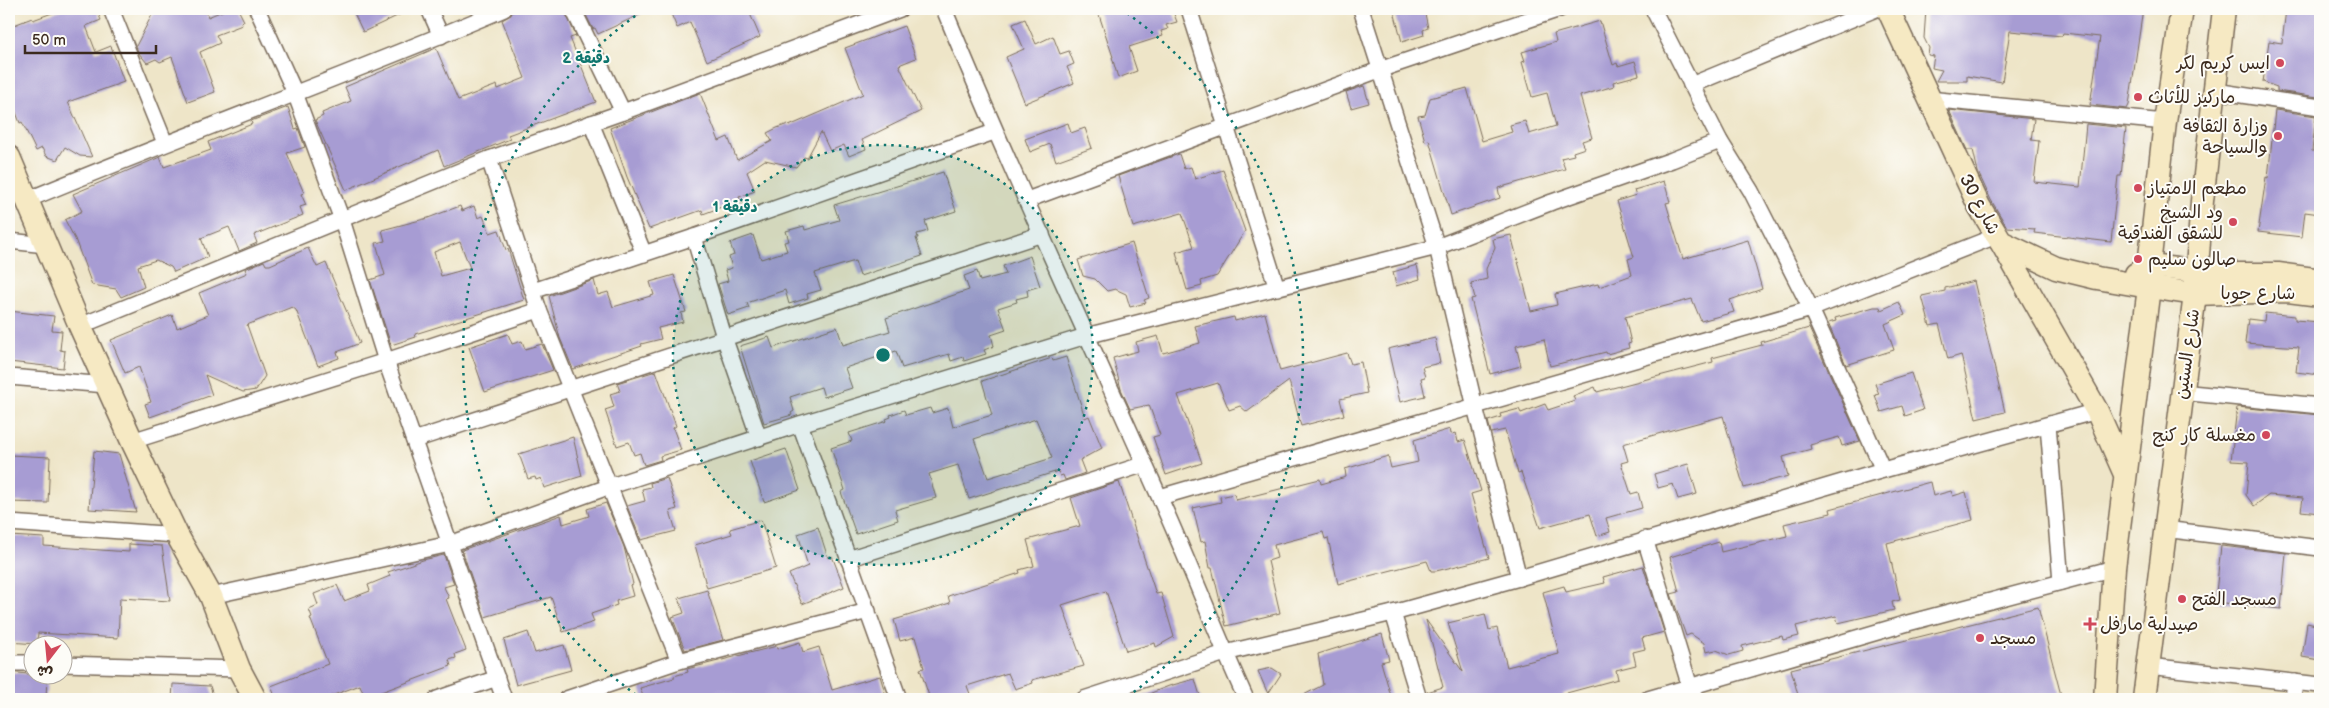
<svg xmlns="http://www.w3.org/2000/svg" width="2329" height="708" viewBox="0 0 2329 708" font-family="'Balsamiq Sans','Playpen Sans Arabic',sans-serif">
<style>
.building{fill:#a79cd3;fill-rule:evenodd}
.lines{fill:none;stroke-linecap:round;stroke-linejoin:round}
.street-casing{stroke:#7a6b5a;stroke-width:18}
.secondary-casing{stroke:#7a6b5a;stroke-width:25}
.street{stroke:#fff;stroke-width:15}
.secondary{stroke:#f6e9c3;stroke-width:22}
.ring{fill:none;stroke:#0f766e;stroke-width:2.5;stroke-dasharray:2.5 5}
.poi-dot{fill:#d1495b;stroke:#fdfcf7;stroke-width:2}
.labels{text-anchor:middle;stroke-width:4;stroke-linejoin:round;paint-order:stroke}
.poi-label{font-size:18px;fill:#3b2a1e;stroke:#fdfcf7;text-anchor:start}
.street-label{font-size:18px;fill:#3b2a1e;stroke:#fdfcf7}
.centre{fill:#0f766e;stroke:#fdfcf7;stroke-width:2.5}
.ring-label{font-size:15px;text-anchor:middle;font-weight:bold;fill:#0f766e;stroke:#fdfcf7;stroke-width:4;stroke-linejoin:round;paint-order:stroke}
</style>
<rect width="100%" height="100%" fill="#fdfcf7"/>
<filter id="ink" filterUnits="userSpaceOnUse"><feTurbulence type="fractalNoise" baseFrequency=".02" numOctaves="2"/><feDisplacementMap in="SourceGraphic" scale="10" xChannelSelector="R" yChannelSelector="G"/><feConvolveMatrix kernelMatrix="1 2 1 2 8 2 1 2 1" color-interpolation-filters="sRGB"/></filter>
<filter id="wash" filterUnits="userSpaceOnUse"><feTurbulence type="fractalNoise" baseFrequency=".0096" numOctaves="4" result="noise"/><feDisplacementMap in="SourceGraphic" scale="20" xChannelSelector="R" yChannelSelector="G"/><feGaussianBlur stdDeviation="1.12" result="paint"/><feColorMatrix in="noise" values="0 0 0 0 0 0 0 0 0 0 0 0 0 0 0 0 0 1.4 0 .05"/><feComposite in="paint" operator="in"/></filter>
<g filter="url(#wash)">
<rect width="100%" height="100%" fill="#eee5c8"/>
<g id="blocks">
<g class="building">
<polygon points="63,9 96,9 101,20 86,26 96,52 111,46 124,82 68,102 92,157 80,156 65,147 57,160 46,156 42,148 36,151 22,122 20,123 9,94 9,27 32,18 33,20"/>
<polygon points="155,9 205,9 208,17 227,9 238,9 244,21 241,22 242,25 216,35 220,43 200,52 215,92 188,102 172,57 160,62 156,59 147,63 138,52 136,46"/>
<polygon points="352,9 412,9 363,32"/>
<polygon points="513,9 564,9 576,36 570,38 596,102 508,135 510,139 444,166 438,150 346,190 315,120 323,116 322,113 351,101 345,87 436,48 458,100 497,85 498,89 525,78 502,20 511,15"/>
<polygon points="583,9 652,9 598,34 595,28 593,29"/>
<polygon points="669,9 748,9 760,37 707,61 690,22 677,28"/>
<polygon points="1097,9 1172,9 1177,22 1166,25 1168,29 1161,31 1163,36 1129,47 1137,71 1118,78 1112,57 1113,57"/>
<polygon points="1402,9 1424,9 1428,28 1423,30 1424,35 1402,42 1394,11"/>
<polygon points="1926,9 2143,9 2129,105 2127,109 2090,105 2100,37 2063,33 2062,36 2010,31 2002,82 1967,76 1967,81 1936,81 1942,70 1932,68 1934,56 1928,55 1929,48 1924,38"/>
<polygon points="2286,9 2320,9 2320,93 2318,92 2318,97 2277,91 2277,87 2263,82 2269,41 2282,43"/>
<polygon points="1025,19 1036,44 1053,36 1060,54 1069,51 1074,64 1067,67 1074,83 1025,103 1006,57 1024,49 1013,24"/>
<polygon points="1600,21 1613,65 1617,63 1618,66 1635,61 1639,75 1613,82 1614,86 1580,96 1592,138 1582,141 1585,148 1573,152 1574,155 1561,158 1565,169 1498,188 1500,198 1451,215 1429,140 1425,141 1418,116 1425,115 1430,98 1467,88 1482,141 1512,132 1510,125 1525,121 1529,134 1556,126 1547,93 1532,97 1522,62 1525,61 1522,52 1556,42 1554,34"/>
<polygon points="904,26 916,58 899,65 921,111 862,140 866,149 849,156 844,145 830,151 821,132 807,158 804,157 796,167 765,160 747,172 755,191 739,197 740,200 703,214 702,210 649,229 627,177 610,128 700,93 719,141 728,137 737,160 772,141 767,133 777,128 788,124 789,126 863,94 845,48"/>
<polygon points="1364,86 1369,103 1351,108 1346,92"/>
<polygon points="288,107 295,129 298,128 305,147 287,153 304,193 301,194 306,205 300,207 303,215 254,235 257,243 239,251 229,227 201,238 208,257 174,272 171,267 156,260 138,266 144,287 121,297 116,289 92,285 75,239 65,220 82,211 73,194 160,157 164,167 211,150 208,142 252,124 251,121"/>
<polygon points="1949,110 2034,119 2031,140 2039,141 2034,182 2080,187 2086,124 2126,128 2121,176 2118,176 2111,242 2034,233 2035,229 2007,227 1991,200 1978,172 1973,150 1967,150"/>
<polygon points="2275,110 2316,116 2312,151 2320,151 2320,214 2305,212 2302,237 2258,232 2266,177 2268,178"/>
<polygon points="1068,123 1071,133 1085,128 1092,148 1056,161 1050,144 1030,152 1025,139"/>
<polygon points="1179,154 1184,169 1191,167 1195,179 1223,170 1245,231 1217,276 1201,281 1202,286 1187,290 1176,252 1194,247 1182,213 1133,227 1118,176"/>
<polygon points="943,172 956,211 925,221 928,231 917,234 918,238 916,238 922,256 860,276 855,261 815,273 821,290 807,294 808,298 789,304 785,290 747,303 749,308 728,315 718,284 728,281 725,270 732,268 729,257 734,255 730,243 753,235 761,259 787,251 784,242 789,241 786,231 804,226 805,230 839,220 834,205"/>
<polygon points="1664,181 1670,202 1666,203 1683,259 1748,240 1762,289 1730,300 1734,312 1701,321 1692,299 1625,317 1631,343 1628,344 1629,348 1607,354 1606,352 1550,366 1544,339 1516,346 1521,366 1490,374 1471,299 1475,298 1471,283 1487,279 1486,269 1495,248 1493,239 1511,235 1531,311 1557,305 1555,294 1598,284 1599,287 1632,275 1628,259 1634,257 1617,201 1636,195 1634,190"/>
<path d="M460,206L462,211L474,206L478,218L483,216L490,233L499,230L506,250L508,249L524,300L415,334L416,337L391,345L370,280L385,275L376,243L385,241L382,230L428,218ZM460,242L470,268L441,276L434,252Z"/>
<polygon points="1132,243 1149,298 1144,300 1146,303 1130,307 1126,294 1115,289 1107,291 1095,279 1083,276 1078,260"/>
<polygon points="308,248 317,267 326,263 360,343 337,352 339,358 318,366 296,310 292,307 247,325 265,376 256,390 243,392 205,375 212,395 150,417 145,404 151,402 139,367 125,373 111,340 172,315 177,328 208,315 199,293 247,273 245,269 264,261 266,265 270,265"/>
<polygon points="1030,256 1040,286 1027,290 1028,296 1016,299 1017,302 998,308 1006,330 991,335 994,346 984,350 986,354 964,361 963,357 951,361 949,354 902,368 896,351 845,368 852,388 824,397 821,387 790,397 794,411 791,413 792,415 764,423 740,346 769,337 773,348 837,327 843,345 890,331 886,318 969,290 964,276 977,271 980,281 1006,274 1003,266"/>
<polygon points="1417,265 1420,279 1396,286 1393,272"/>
<polygon points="674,275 686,312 681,313 683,322 658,328 661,339 641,344 642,346 573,369 560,338 549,296 594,280 598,295 608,292 613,307 654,295 650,282"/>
<polygon points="1974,281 2005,412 1976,419 1961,355 1948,359 1939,324 1930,326 1922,296 1945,291 1945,288"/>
<polygon points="1899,302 1905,315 1885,324 1894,350 1846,365 1828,323 1836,321 1835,318 1874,307 1880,307 1881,310"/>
<polygon points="9,311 54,316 52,330 62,331 60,350 65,351 63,368 9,362"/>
<polygon points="1265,313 1280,371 1347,353 1351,364 1361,362 1367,393 1340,399 1344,415 1301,426 1289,381 1247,412 1240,406 1229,410 1218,383 1178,395 1202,463 1166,475 1153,437 1160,435 1149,405 1130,409 1121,389 1113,358 1138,351 1136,342 1158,336 1163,353 1200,343 1195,326 1234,317 1235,321"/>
<polygon points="2265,313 2295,316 2295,320 2320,322 2320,375 2296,372 2299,347 2245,343 2248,319 2264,321"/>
<polygon points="1809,328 1860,441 1842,446 1839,437 1810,445 1811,449 1783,457 1788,476 1744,488 1723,416 1668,431 1623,444 1628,461 1621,463 1631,494 1638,492 1642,508 1606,518 1610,532 1597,536 1590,514 1540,528 1521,472 1518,473 1505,430 1491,433 1488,421 1501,417 1500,414 1519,409 1521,413 1545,404 1548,410 1575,401 1573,396 1595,387 1597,392 1713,362 1712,358 1762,345 1761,342"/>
<polygon points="508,334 512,344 522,341 525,349 542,344 553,370 485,392 469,347"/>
<polygon points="1435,338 1440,363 1422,367 1425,377 1421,378 1425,396 1400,402 1388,349"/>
<path d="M1066,357L1085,418L1089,416L1102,448L1080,460L1085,473L1065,480L1063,475L1060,476L1058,471L969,499L958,465L929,474L936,498L895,510L898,520L856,534L841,492L845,490L831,448L852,441L849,433L887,421L886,419L891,417L890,415L904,410L906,415L930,408L932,413L948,408L953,427L992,415L982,381L1052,358L1053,361ZM1036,419L1052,458L988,478L974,439Z"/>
<polygon points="656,371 676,426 673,428 681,450 660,456 661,460 644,465 640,453 634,455 629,442 617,446 605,410 614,407 610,394 620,391 617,383"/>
<polygon points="1911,373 1923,410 1905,416 1902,406 1881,412 1875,395 1879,394 1875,384"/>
<polygon points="2237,407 2320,415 2320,513 2301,511 2303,498 2269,495 2254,506 2246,495 2249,462 2231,461"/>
<polygon points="1450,429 1451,434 1456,433 1458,442 1465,440 1481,491 1471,494 1489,558 1436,571 1431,571 1427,561 1338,584 1328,538 1325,539 1323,532 1274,545 1277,558 1268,561 1280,613 1226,626 1212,568 1210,568 1205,541 1201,542 1193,508 1221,502 1220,497 1234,494 1236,500 1320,479 1321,484 1346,477 1345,469 1388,456 1391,468 1418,462 1414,440"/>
<polygon points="573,437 582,476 544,488 541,478 536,480 535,477 528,479 519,454"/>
<polygon points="786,449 800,490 764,502 750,461"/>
<polygon points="94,451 119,454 136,512 89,509"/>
<polygon points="9,455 50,457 48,503 9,502"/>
<polygon points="1688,464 1697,494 1678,499 1673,484 1658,488 1654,474"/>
<polygon points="667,478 677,509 670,511 676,531 641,540 627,506 645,501 642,489 651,487 650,483"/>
<polygon points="1119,482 1156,594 1161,593 1174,637 1156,647 1155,643 1126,651 1106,591 1062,605 1084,666 1032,680 1033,683 1015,689 1008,673 967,686 972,699 930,699 920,669 924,668 915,637 900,641 894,620 950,603 948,596 1020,573 1019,570 1034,566 1027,540 1080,526 1071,498"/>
<polygon points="1930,482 1933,496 1951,491 1953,496 1966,492 1973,520 1887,543 1900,600 1892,602 1894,610 1838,623 1836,616 1796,626 1799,636 1783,640 1782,636 1742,646 1743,651 1729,655 1716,650 1706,652 1704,643 1691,634 1686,636 1671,594 1679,592 1670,557 1719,542 1721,552 1787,536 1784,524 1831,513 1830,509"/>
<polygon points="606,503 624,547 633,584 630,585 633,596 616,601 617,605 591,614 594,622 563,632 551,597 485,617 462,550 561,515 563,524 589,516 587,509"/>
<polygon points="761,520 776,568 707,588 695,545 732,534 730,529"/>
<polygon points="818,527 828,558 832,556 844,587 802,604 789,574 808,566 798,534"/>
<polygon points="9,536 44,538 44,546 129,552 129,544 162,546 170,601 120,598 118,638 38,633 37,644 9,642"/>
<polygon points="2221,546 2286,553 2281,609 2215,602"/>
<polygon points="444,555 454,584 444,587 449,598 446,599 466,650 455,654 456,658 449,660 451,666 365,698 360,685 331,696 332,699 276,699 271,686 328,664 310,618 312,617 309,609 318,605 314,594 337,585 344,601 370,591 368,585 390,576 388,572 423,560"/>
<polygon points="1643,566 1664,632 1642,638 1645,649 1633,652 1636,665 1616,670 1618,679 1563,694 1564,697 1556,699 1428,699 1427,692 1443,687 1426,620 1463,672 1448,623 1485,614 1489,630 1497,628 1507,667 1559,654 1543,592 1564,586 1566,592 1605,583 1603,577"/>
<polygon points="707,590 723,640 685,650 672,617 684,613 679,598"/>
<polygon points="2038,607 2062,699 1799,699 1791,669"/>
<polygon points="2307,623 2320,626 2320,660 2302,657"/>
<polygon points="528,632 535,653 564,645 571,670 516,685 504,640"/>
<polygon points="1382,634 1389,660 1381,662 1391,696 1380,699 1296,699 1323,685 1318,654"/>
<polygon points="800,642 803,652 819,647 832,690 880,676 887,699 644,699 640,688 674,678 674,676 688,672 687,669 777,646 778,649"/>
<polygon points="1272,668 1281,674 1268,694 1258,671"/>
<polygon points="9,672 47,676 46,699 9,699"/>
<polygon points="1195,679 1201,699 1141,699 1141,697 1169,686"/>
<polygon points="173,684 210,686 214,699 172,699"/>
</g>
</g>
</g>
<g filter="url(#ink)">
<use href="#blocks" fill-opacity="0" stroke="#7a6b5a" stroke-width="1"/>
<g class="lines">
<g class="street-casing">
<g id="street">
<polyline points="111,9 165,143"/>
<polyline points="257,9 295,93 342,220 386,361 504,699"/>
<polyline points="429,9 441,36"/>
<polyline points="573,9 623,112"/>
<path d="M944,9C1011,172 1086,332 1158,494C1189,562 1215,631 1246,699"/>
<polyline points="1189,9 1277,288"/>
<polyline points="1361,9 1437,247 1475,407 1519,578"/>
<polyline points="1653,9 1720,141 1751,191 1811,309 1883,470"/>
<polyline points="1691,85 1876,9"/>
<polyline points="2215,91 2320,107"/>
<polyline points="1928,99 2165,122"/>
<polyline points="591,123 644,254"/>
<path d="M27,200C185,134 347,76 504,9"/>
<polyline points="1027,200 1379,70 1560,9"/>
<polyline points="694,237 724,337 759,438"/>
<polyline points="9,241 46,245"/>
<polyline points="533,291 694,237 994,132"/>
<polyline points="539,310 679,661"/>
<polyline points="80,326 489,159 623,112 900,9"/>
<polyline points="9,377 107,385"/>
<polyline points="2181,392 2320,406"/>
<polyline points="800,424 899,699"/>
<polyline points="2048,425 2061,582"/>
<polyline points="414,440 1042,234"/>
<polyline points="132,441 386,361 539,310 489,159"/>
<polyline points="1160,497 1811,309 1996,236"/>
<polyline points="9,523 177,535"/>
<polyline points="2164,529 2320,548"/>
<polyline points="1645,539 1690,687 1696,699"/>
<polyline points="848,559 1145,464"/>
<polyline points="211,596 450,544 608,487 800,424 1086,336 1437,247 1552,202 1672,160 1720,141"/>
<polyline points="1393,613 1419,699"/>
<polyline points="9,663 32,663"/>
<polyline points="62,664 239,669"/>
<polyline points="2148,666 2320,685"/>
<polyline points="437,699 497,678"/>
<polyline points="566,699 679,661 868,611"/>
<polyline points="1084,699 1225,653 1393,613 1519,578 1883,470 2097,411"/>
<polyline points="1648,699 1908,623 2114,568"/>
<polyline points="2293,699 2295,682"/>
</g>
</g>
<g class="secondary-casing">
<g id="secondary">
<polyline points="1888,9 1979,206 2001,242 2056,268 2097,278 2149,287 2195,294 2288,291 2320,295"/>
<polyline points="9,157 80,326 132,441 177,535 211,596 239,669 255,699"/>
<polyline points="2001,242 2097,411 2124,472"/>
<polyline points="2136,274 2149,266 2224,274 2278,274 2314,279"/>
<polyline points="2105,699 2114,568 2149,287 2149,266 2165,122 2182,9"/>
<polyline points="2144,699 2195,294 2202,201 2224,9"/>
</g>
</g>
<use href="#street" class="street"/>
<use href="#secondary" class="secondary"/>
</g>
</g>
<circle cx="883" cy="355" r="210" fill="#0f766e" fill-opacity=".12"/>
<g class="ring">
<circle cx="883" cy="355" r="210"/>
<path d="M642 699A420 420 0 0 1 645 9M1121 9A420 420 0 0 1 1124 699"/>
</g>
<g class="poi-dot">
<circle cx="2280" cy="63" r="5"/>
<circle cx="2138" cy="97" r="5"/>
<circle cx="2278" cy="136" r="5"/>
<circle cx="2138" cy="188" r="5"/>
<circle cx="2233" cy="222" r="5"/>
<circle cx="2138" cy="259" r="5"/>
<circle cx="2266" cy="435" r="5"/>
<circle cx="2182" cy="599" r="5"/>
<path d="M2087.5 616.5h5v5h5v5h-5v5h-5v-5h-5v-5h5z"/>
<circle cx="1980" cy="638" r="5"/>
</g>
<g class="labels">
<g class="poi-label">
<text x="2270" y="69" text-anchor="end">ايس كريم لكر</text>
<text x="2148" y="103">ماركيز للأثاث</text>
<text x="2268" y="132" text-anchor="end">وزارة الثقافة<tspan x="2268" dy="21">والسياحة</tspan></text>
<text x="2148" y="194">مطعم الامتياز</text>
<text x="2223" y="218" text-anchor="end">ود الشيخ<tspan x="2223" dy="21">للشقق الفندقية</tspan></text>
<text x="2148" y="265">صالون سليم</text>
<text x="2256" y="441" text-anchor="end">مغسلة كار كنج</text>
<text x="2192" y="605">مسجد الفتح</text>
<text x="2100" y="630">صيدلية مارفل</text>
<text x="1990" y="644">مسجد</text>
</g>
<g class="street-label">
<text transform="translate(1980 204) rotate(62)" y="6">شارع 30</text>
<text x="2258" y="299">شارع جوبا</text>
<text transform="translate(2187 354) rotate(-82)" y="6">شارع الستين</text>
</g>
</g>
<circle cx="883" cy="355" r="8" class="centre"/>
<g class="ring-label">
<text x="586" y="63">2 دقيقة</text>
<text x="735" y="212">1 دقيقة</text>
</g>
<rect width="2329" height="708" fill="none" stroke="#fdfcf7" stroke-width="30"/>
<g transform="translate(48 660) rotate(196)"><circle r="24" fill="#fdfcf7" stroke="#afa8a0"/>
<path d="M0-4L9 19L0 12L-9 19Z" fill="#d1495b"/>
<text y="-8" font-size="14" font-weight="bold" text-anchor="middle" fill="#3b2a1e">ش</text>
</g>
<path d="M25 45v8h131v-8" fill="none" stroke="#3b2a1e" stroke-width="2.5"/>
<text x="32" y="45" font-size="15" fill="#3b2a1e" stroke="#fdfcf7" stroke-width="4" paint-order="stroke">50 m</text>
</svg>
